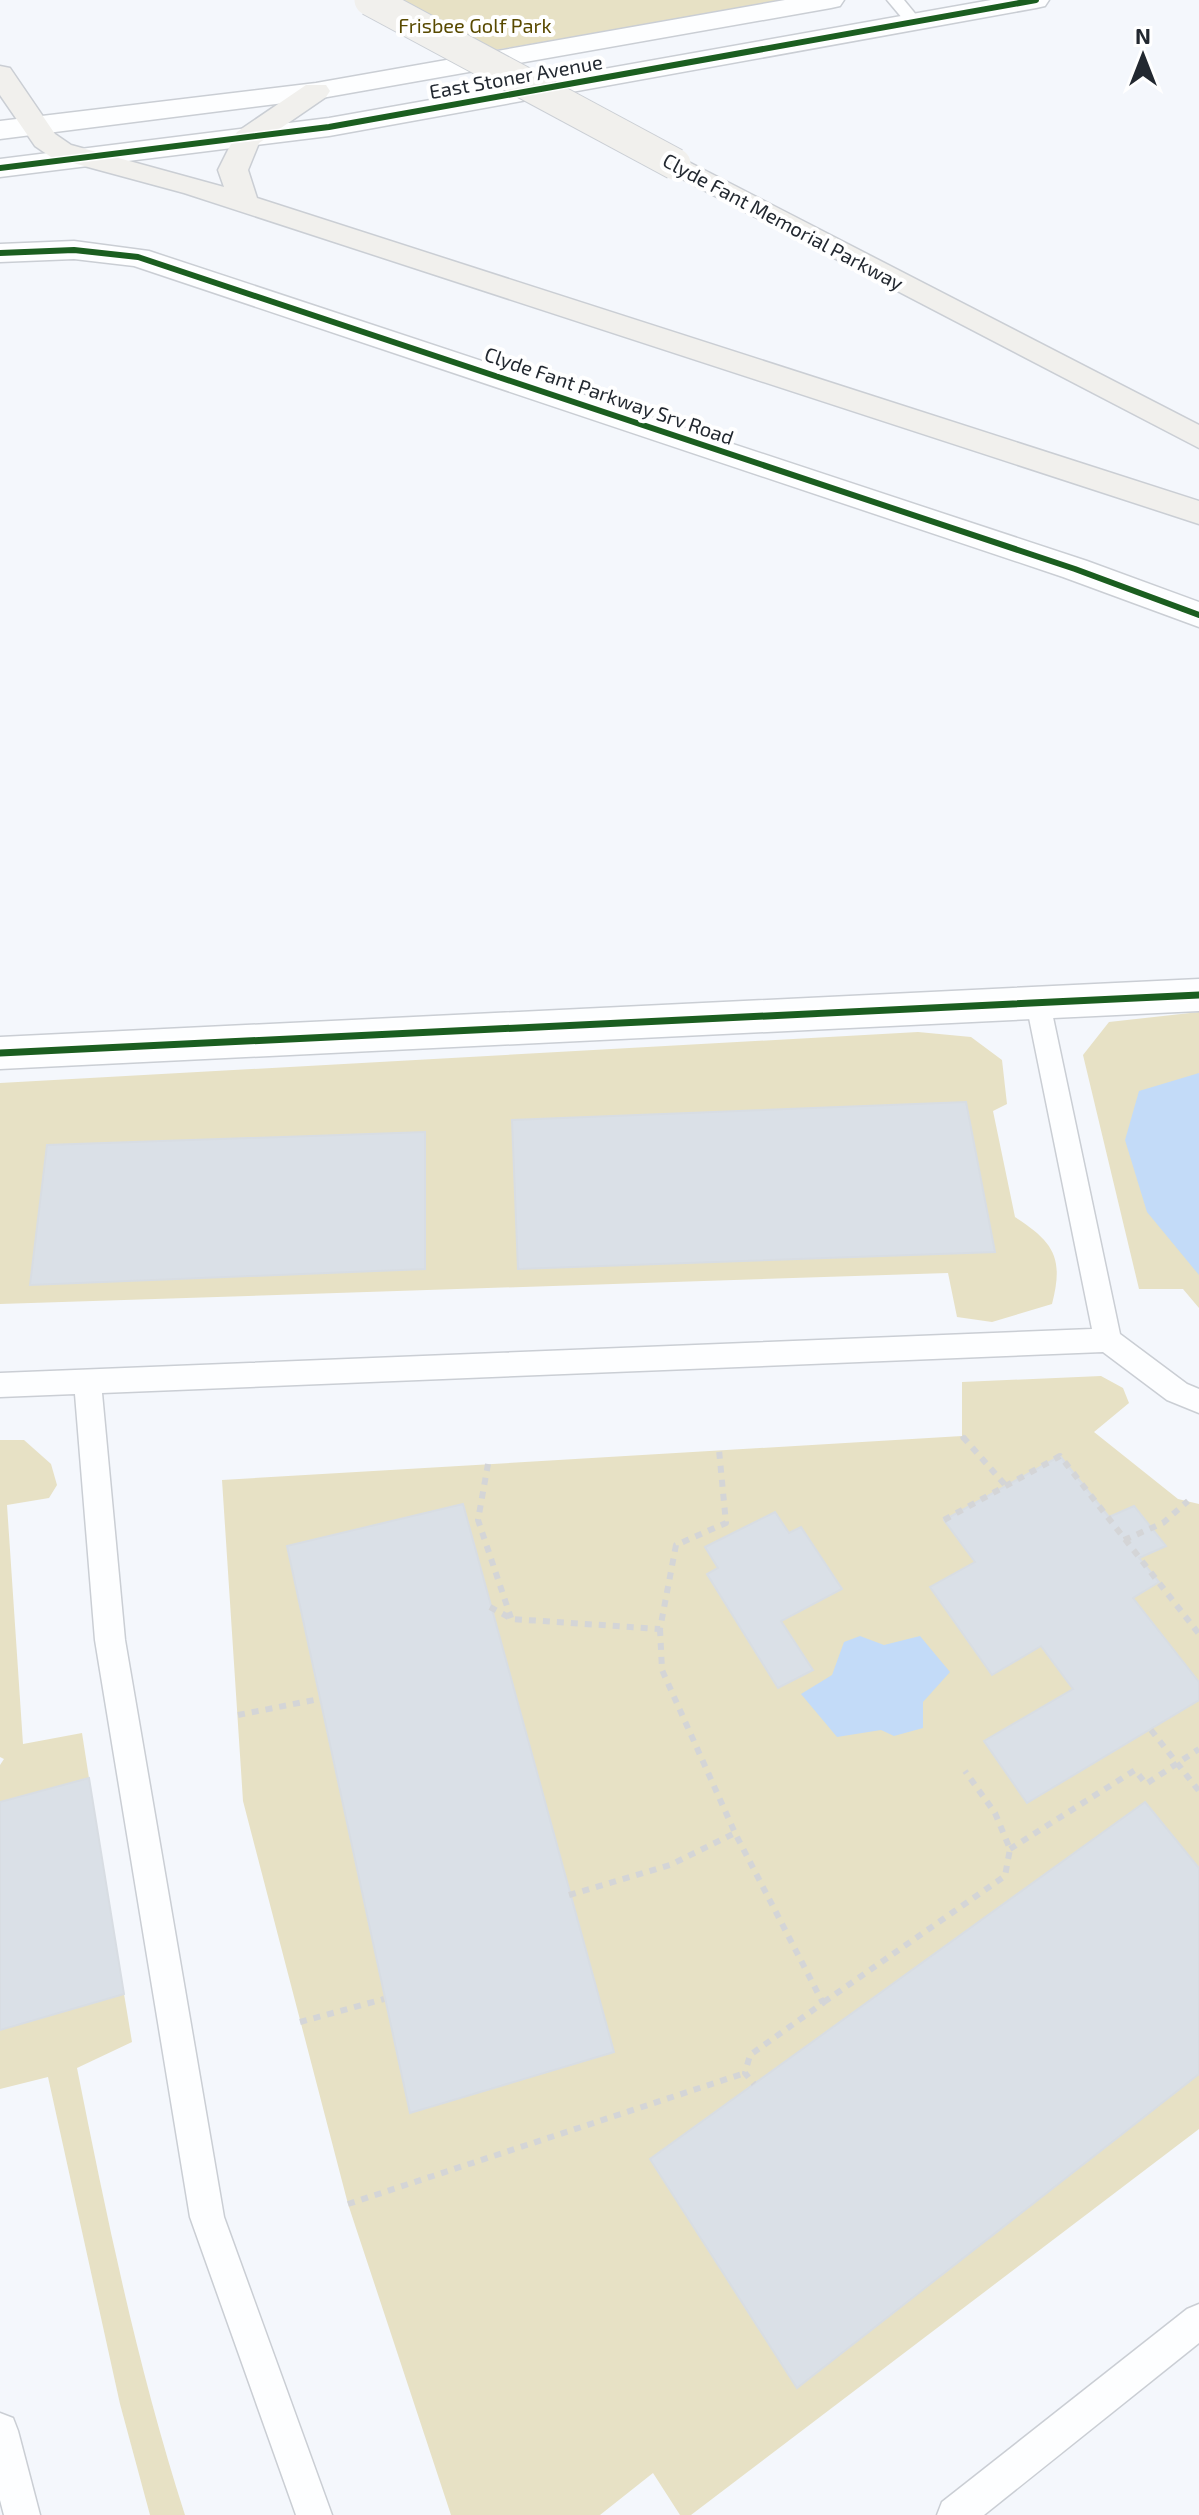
<svg xmlns="http://www.w3.org/2000/svg" width="1199" height="2515" viewBox="0 0 1199 2515" font-family="'Exo 2',sans-serif">
<style>
.green{fill:#e7e1c5;fill-rule:evenodd}
.water{fill:#c3dbf8}
.building{fill:#dae0e7;stroke:#d8dde3;stroke-width:2}
.lines{fill:none;stroke-linecap:round;stroke-linejoin:round}
.service-casing{stroke:#caced4;stroke-width:3}
.minor-casing{stroke:#caced4;stroke-width:3}
.tertiary-casing{stroke:#caced4;stroke-width:3}
.secondary-casing{stroke:#caced4;stroke-width:3}
.path-far1{stroke:#d4d5d7;stroke-width:5;stroke-dasharray:6 6;stroke-linecap:butt}
.path{stroke:#d4d5d7;stroke-width:6;stroke-dasharray:7 7;stroke-linecap:butt}
.service{fill:#fdfeff;fill-rule:evenodd}
.minor{fill:#fdfeff;fill-rule:evenodd}
.tertiary{fill:#fdfeff;fill-rule:evenodd}
.secondary{fill:#f1f0ed;fill-rule:evenodd}
.secondary-bridge-casing{stroke:#caced4;stroke-width:33;stroke-linecap:butt}
.secondary-bridge{stroke:#f1f0ed;stroke-width:31}
.cycleway-far1-casing{stroke:#fff;stroke-width:9}
.cycleway-casing{stroke:#fff;stroke-width:12}
.cycleway-far1{stroke:#1b5e20;stroke-width:6}
.cycleway{stroke:#1b5e20;stroke-width:7}
.labels{text-anchor:middle;stroke-width:8;stroke-linejoin:round;paint-order:stroke}
.far-park-label{font-size:20px;fill:#594a01;stroke:#fff}
.far-street-label{font-size:20px;fill:#222830;stroke:#fff}
</style>
<rect width="100%" height="100%" fill="#f4f7fc"/>
<g class="green">
<polygon points="371,0 791,0 471,54"/>
<polygon points="1199,1012 1199,1308 1183,1289 1139,1289 1083,1055 1109,1022"/>
<path d="M918,1032L971,1037L1002,1060L1007,1104L993,1111L1015,1217C1054,1242 1064,1258 1052,1304L992,1322L957,1317L948,1273L0,1304V1083ZM965,1102L994,1252L518,1269L512,1120ZM425,1133L424,1269L31,1284L48,1145Z"/>
<polygon points="1101,1376 1123,1388 1129,1403 1094,1432 1178,1499 1199,1504 1199,2129 691,2515 680,2515 653,2473 600,2515 451,2515 348,2204 243,1801 222,1480 962,1436 962,1382"/>
<polygon points="0,1440 24,1440 51,1464 57,1485 49,1498 7,1505 23,1744 82,1733 89,1778 0,1802 0,1765 4,1759 0,1757"/>
<path d="M124,1994L132,2042L77,2068C107,2219 138,2369 185,2515H150L120,2404L48,2077L0,2089V2030Z"/>
</g>
<g class="water">
<polygon points="1199,1073 1199,1275 1147,1212 1125,1140 1139,1091"/>
<polygon points="860,1636 884,1645 920,1636 950,1672 923,1702 923,1728 894,1736 881,1730 837,1737 801,1694 832,1675 844,1642"/>
</g>
<g class="building">
<polygon points="966,1102 995,1252 518,1269 512,1120"/>
<polygon points="425,1132 425,1269 30,1285 47,1145"/>
<polygon points="1060,1456 1109,1517 1134,1506 1166,1546 1139,1558 1159,1582 1133,1598 1199,1682 1199,1700 1027,1803 984,1741 1073,1689 1041,1646 992,1675 930,1587 975,1562 944,1520"/>
<polygon points="463,1504 614,2052 410,2113 287,1546"/>
<polygon points="775,1512 789,1533 801,1527 842,1589 781,1621 813,1670 778,1688 707,1574 718,1568 705,1547"/>
<polygon points="89,1778 124,1994 0,2030 0,1802"/>
<polygon points="1145,1802 1199,1868 1199,2074 797,2388 650,2159"/>
</g>
<g class="lines">
<g class="service-casing">
<g id="service">
<polygon points="887,0 904,0 922,22 920,25 908,25"/>
<polygon points="1038,994 1046,996 1050,1003 1120,1334 1187,1384 1199,1389 1199,1413 1167,1400 1103,1352 102,1393 125,1640 224,2217 332,2515 296,2515 190,2217 95,1640 75,1394 0,1397 0,1373 1092,1329 1026,1003 1030,996"/>
<polygon points="1199,2304 1199,2343 984,2515 937,2515 942,2502 1187,2309"/>
<polygon points="0,2413 13,2418 18,2431 40,2515 4,2515 0,2500"/>
</g>
</g>
<g class="minor-casing">
<g id="minor">
<polygon points="74,241 149,251 1087,561 1199,602 1199,627 1063,577 134,266 74,259 0,262 0,244"/>
<polygon points="1199,979 1199,1011 0,1069 0,1037"/>
</g>
</g>
<g class="tertiary-casing">
<g id="tertiary">
<polygon points="785,0 844,0 840,6 831,8 316,99 0,139 0,121 316,83"/>
<polygon points="991,0 1049,0 1045,6 1036,8 329,136 0,177 0,159 329,118"/>
</g>
</g>
<g class="secondary-casing">
<g id="secondary">
<polygon points="0,66 10,68 55,134 71,145 224,187 218,170 237,132 306,85 326,85 330,91 326,97 259,143 248,170 257,198 1199,501 1199,524 184,193 51,157 35,146 0,95"/>
<polygon points="675,155 1199,425 1199,448 665,170 660,164 665,158"/>
</g>
</g>
<polyline class="path-far1" points="962,1436 964,1439"/>
<g class="path">
<polyline points="963,1437 1006,1486"/>
<polyline points="488,1464 478,1520 511,1618"/>
<polyline points="944,1520 1060,1456 1199,1634"/>
<polyline points="1124,1540 1163,1523 1188,1501"/>
<polyline points="490,1607 512,1619 660,1629 676,1545 726,1523 719,1450"/>
<polyline points="660,1629 662,1670 735,1833 823,2003 750,2055 745,2073 754,2084"/>
<polyline points="238,1715 319,1699"/>
<polyline points="1151,1730 1199,1791"/>
<polyline points="1010,1849 1135,1770 1146,1784 1199,1749"/>
<polyline points="569,1895 670,1865 735,1833"/>
<polyline points="824,2002 1005,1876 1010,1849 995,1813 965,1771"/>
<polyline points="300,2022 384,1999"/>
<polyline points="348,2204 745,2073"/>
</g>
<use href="#service" class="service"/>
<use href="#minor" class="minor"/>
<use href="#tertiary" class="tertiary"/>
<use href="#secondary" class="secondary"/>
<g class="secondary-bridge-casing">
<polyline id="secondary-bridge" points="370,0 675,164"/>
</g>
<use href="#secondary-bridge" class="secondary-bridge"/>
<g class="cycleway-far1-casing">
<g id="cycleway-far1">
<polyline points="0,168 329,127 1036,0"/>
<polyline points="0,253 74,250 138,257 1075,569 1199,615"/>
</g>
</g>
<g class="cycleway-casing">
<polyline id="cycleway" points="0,1053 1199,995"/>
</g>
<use href="#cycleway-far1" class="cycleway-far1"/>
<use href="#cycleway" class="cycleway"/>
</g>
<g class="labels">
<g class="far-park-label">
<text x="475" y="33">Frisbee Golf Park</text>
</g>
<g class="far-street-label">
<text transform="translate(516 77) rotate(-10)" y="7">East Stoner Avenue</text>
<text transform="translate(783 222) rotate(28)" y="7">Clyde Fant Memorial Parkway</text>
<text transform="translate(609 396) rotate(19)" y="7">Clyde Fant Parkway Srv Road</text>
</g>
</g>
<g transform="translate(1143 56)" stroke="#ffffff" stroke-width="6" paint-order="stroke">
<path d="M0-6L14 30L0 20L-14 30Z" fill="#222830"/>
<text y="-12" font-size="22" font-weight="bold" text-anchor="middle" fill="#222830">N</text>
</g>
</svg>
